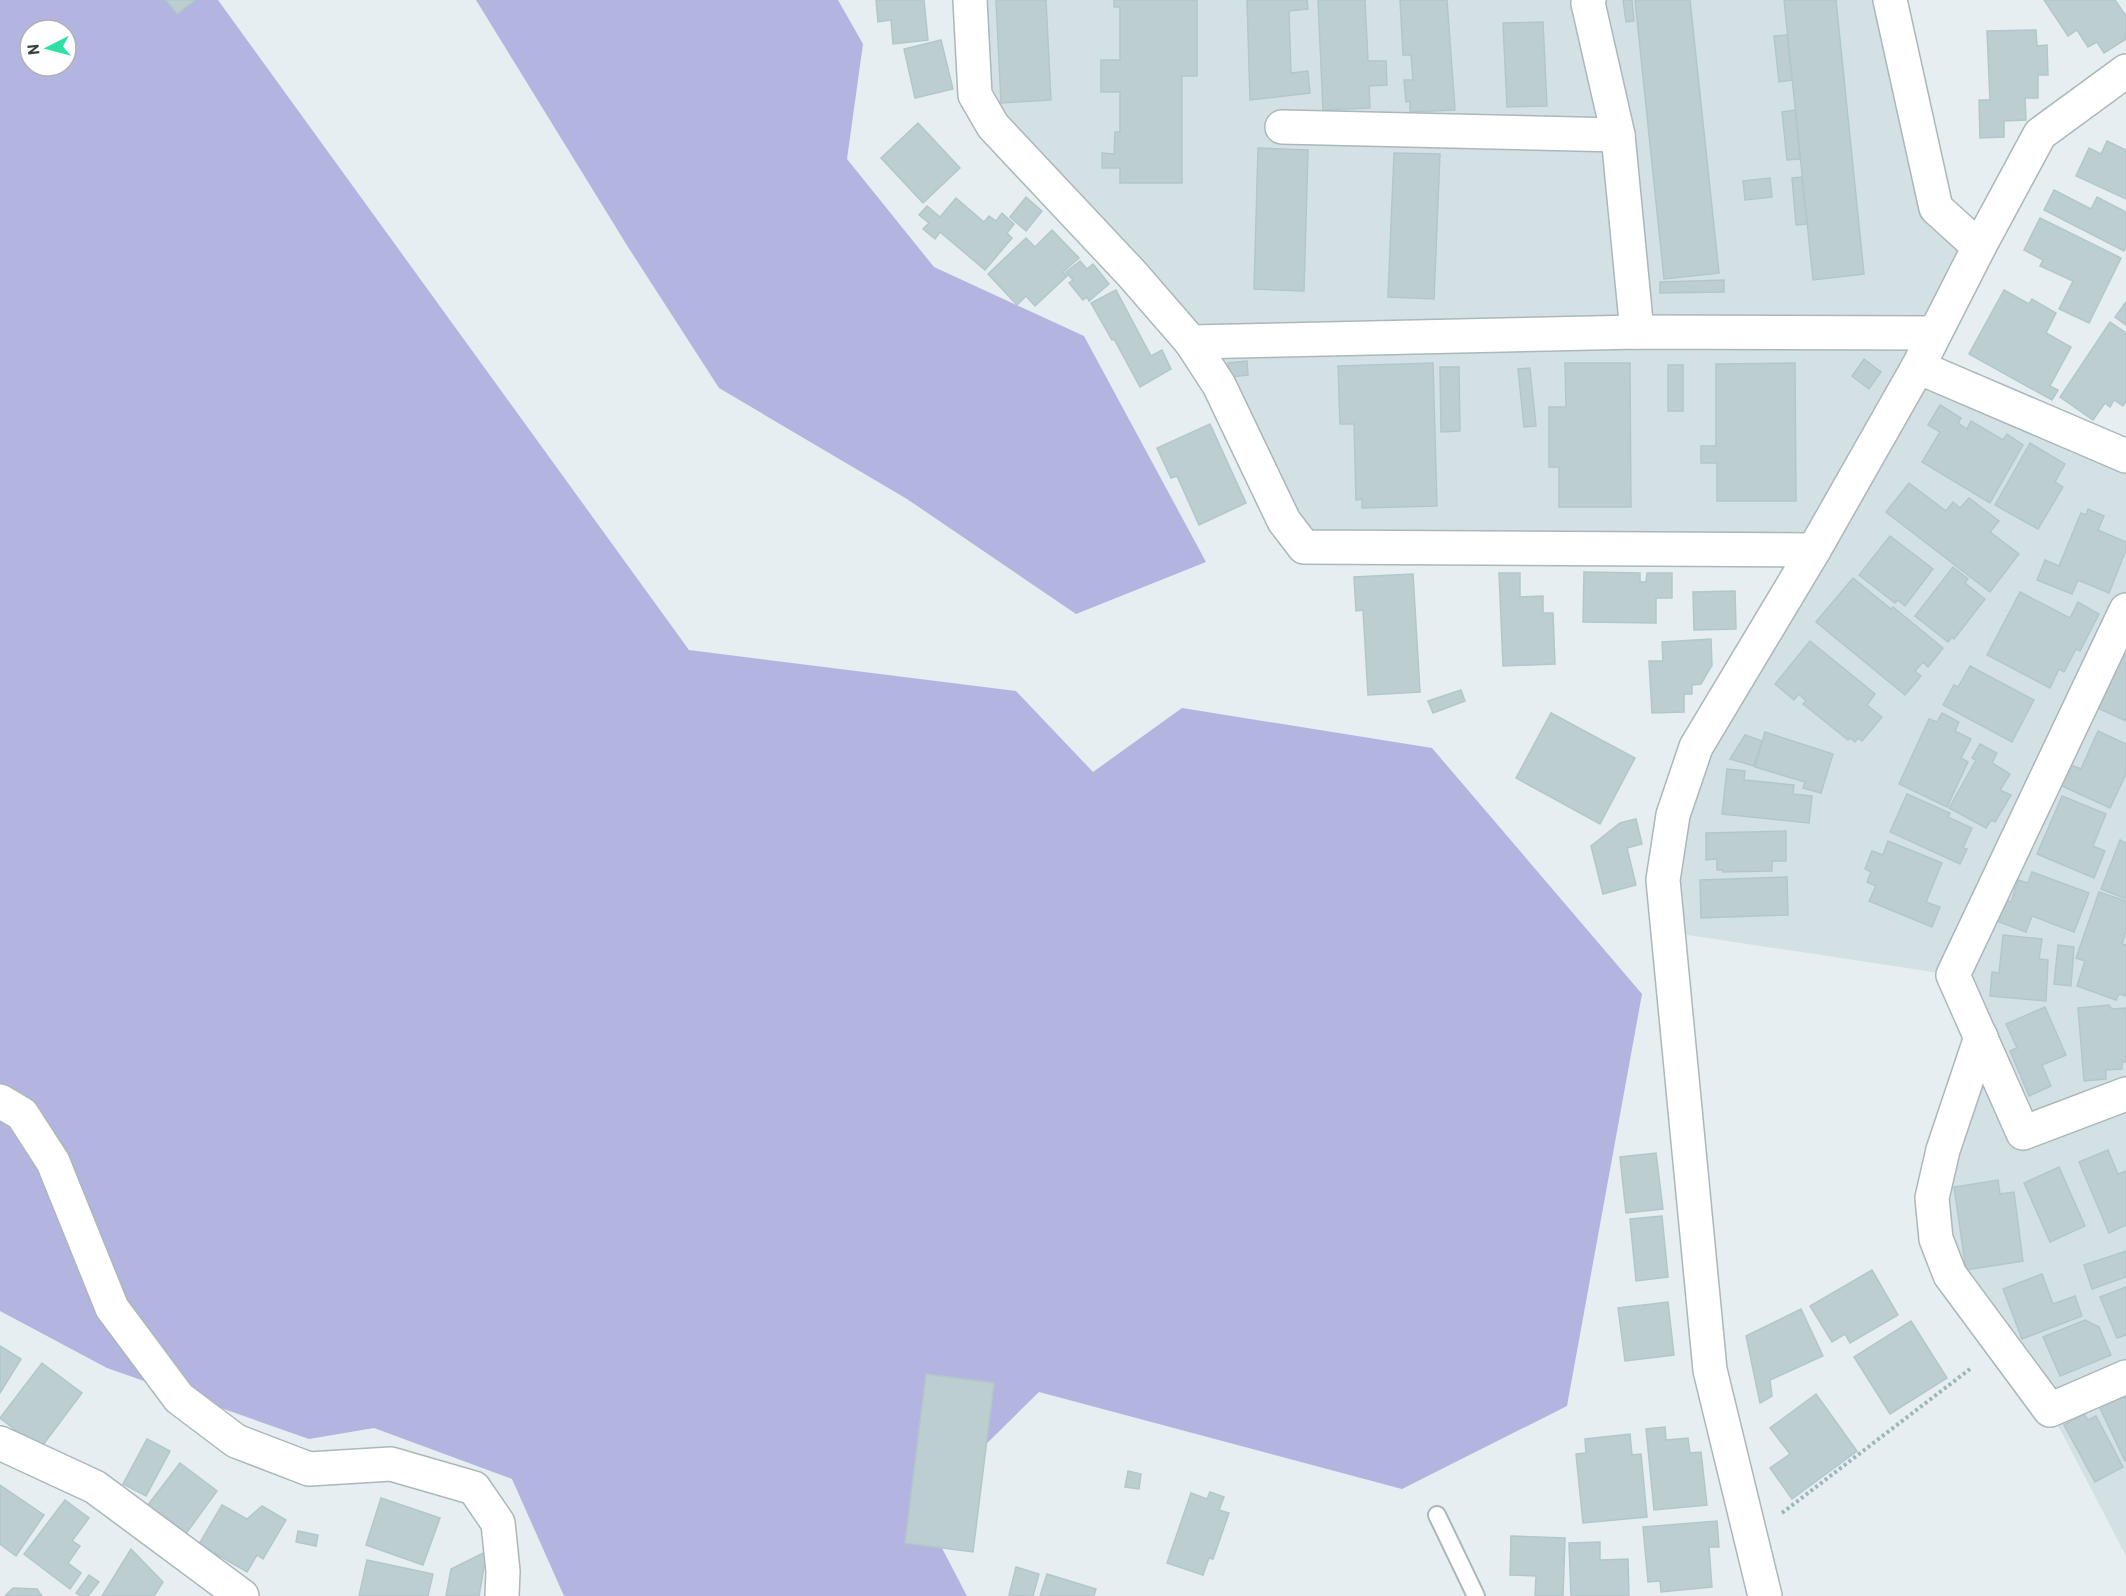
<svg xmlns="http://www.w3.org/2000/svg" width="2126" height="1596" viewBox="0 0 2126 1596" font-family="Barlow,sans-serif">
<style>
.residential{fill:#d4e1e4}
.green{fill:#b3b5e0;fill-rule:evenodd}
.building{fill:#bdced1;stroke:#b1c8cb;stroke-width:1.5}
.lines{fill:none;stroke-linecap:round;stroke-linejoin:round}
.service-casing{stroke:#aab8bb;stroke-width:20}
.minor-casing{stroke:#aab8bb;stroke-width:36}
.path{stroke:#9db6bb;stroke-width:4;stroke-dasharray:3 3;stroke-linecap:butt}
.service{stroke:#fff;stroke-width:16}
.minor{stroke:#fff;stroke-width:33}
</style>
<rect width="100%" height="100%" fill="#e6eef1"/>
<polygon class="residential" points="970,0 1890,0 1936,208 1979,247 1918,367 2126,456 2126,1556 2050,1410 1950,1275 1932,1198 1981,1037 1953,975 1668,932 1696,747 1810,550 1304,547 1191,342 975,95"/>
<g class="green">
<path d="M0,0H218L689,650L1016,691L1093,772L1182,708L1432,748L1642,994L1567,1406L1402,1489L1039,1392L921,1508L967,1596H564L512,1479L374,1428L309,1439L107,1368L0,1311ZM30,30H66V66H30Z"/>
<polygon points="476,0 838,0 863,44 847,159 934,267 1084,336 1206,562 1076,614 907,499 719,388 628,247"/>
</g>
<g class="building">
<polygon points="166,0 195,0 177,14"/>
<polygon points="876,0 924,0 928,40 893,44 891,20 878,22"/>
<polygon points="996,0 1046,0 1051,100 1001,103"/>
<polygon points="1114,0 1197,0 1197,76 1182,76 1182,183 1120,183 1120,168 1102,168 1102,153 1114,154 1115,132 1120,132 1120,92 1101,92 1101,60 1120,60 1120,7 1114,7"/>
<polygon points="1247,0 1307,0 1308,9 1289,11 1291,73 1308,71 1310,93 1250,100"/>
<polygon points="1318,0 1365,0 1368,61 1386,61 1387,85 1369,86 1370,108 1323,110"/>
<polygon points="1400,0 1447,0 1455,110 1410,112 1410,101 1406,102 1404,80 1413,80 1411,55 1403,55"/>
<polygon points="1623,0 1632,0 1634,21 1626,22"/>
<polygon points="1635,0 1690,0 1719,273 1664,279"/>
<polygon points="1784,0 1836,0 1864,274 1813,280"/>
<polygon points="2044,0 2115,0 2126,16 2126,39 2104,53 2097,42 2088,47 2077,30 2068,36"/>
<polygon points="1543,22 1547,106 1507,107 1503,23"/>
<polygon points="2036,30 2037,46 2047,45 2048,75 2038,75 2038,98 2025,98 2026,120 2004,121 2004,137 1980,138 1979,100 1990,100 1987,31"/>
<polygon points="1787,35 1792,80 1779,82 1774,36"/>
<polygon points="941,40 953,89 915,98 904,49"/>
<polygon points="1795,110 1800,159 1787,160 1782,112"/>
<polygon points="918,123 960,168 923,203 881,158"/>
<polygon points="2107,141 2126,150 2126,199 2076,176 2089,148 2101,154"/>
<polygon points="1258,148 1308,150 1304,291 1254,289"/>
<polygon points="1394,153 1440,154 1434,299 1388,297"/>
<polygon points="1802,177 1807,224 1796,225 1792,178"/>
<polygon points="1770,178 1772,197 1745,200 1743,181"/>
<polygon points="2054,190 2091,209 2097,197 2126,212 2126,246 2124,251 2044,210"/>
<polygon points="1026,197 1042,211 1026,231 1010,217"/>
<polygon points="956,198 984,222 989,216 996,221 1002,213 1014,224 1007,233 1012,238 985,270 940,232 935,239 923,229 929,223 919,215 927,206 940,217"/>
<polygon points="2040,218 2121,258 2089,323 2059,309 2073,281 2040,266 2043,260 2024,250"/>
<polygon points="1052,230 1079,258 1063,272 1067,276 1035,306 1026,296 1017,305 988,274 1026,238 1035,247"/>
<polygon points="1080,261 1087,269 1093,264 1109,284 1089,301 1087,297 1083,300 1069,283 1073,280 1066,272"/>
<polygon points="1724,280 1724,292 1660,293 1660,282"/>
<polygon points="1116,290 1151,356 1162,350 1171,369 1140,387 1114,339 1112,340 1091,303"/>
<polygon points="2004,290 2029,304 2032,299 2056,313 2046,333 2071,347 2050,386 2058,390 2052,400 1969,354"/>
<polygon points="2126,302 2126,325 2115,317"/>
<polygon points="2110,322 2126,333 2126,401 2123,406 2114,400 2110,407 2105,403 2093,420 2060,397"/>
<polygon points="1864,359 1881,372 1869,389 1852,376"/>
<polygon points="1247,361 1248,375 1230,377 1228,363"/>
<polygon points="1433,363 1437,506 1362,508 1362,499 1356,500 1354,424 1340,424 1338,366"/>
<polygon points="1565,363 1630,363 1631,507 1559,507 1559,467 1549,467 1549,407 1566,407"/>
<polygon points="1795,363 1796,501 1717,501 1717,463 1701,463 1701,446 1716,446 1716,364"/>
<rect x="1668" y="365" width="15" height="46"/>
<polygon points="1440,367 1459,367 1460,431 1441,432"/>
<polygon points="1530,368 1536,426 1524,427 1518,369"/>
<polygon points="1940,405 1961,418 1958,423 1967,429 1971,421 2003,440 2007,434 2023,445 1990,503 1922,462 1940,432 1928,425"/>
<polygon points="1210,424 1246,503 1199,525 1177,476 1171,478 1157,448"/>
<polygon points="2030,443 2065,464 2055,482 2063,487 2038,529 1995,505"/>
<polygon points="1909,483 1946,511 1953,502 1960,508 1969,498 1999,521 1990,532 2019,554 1990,592 1886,512"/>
<polygon points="2088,509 2104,516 2098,530 2126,542 2126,550 2109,593 2078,580 2072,594 2037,580 2045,560 2059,566 2081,513 2086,515"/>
<polygon points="1890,536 1933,569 1905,606 1898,600 1895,603 1859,575"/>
<polygon points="1953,567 1968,579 1965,583 1985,599 1954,639 1952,637 1948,642 1915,616"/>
<polygon points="1584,572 1640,573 1640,582 1646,582 1647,573 1672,573 1672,598 1656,598 1656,623 1583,622"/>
<polygon points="1499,573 1520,573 1520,597 1543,596 1543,613 1553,613 1555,664 1503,666"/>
<polygon points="1413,574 1420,692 1368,695 1363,610 1356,611 1354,577"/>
<polygon points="1853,578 1891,609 1893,607 1943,648 1928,667 1923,662 1915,671 1921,676 1905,695 1816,622"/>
<polygon points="1735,591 1736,629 1694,630 1693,592"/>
<polygon points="2020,592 2070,618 2078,602 2099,614 2080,651 2076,649 2064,672 2059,669 2050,688 1987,655"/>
<polygon points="1711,639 1712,665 1701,684 1692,685 1692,694 1684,694 1684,712 1652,713 1649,661 1663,661 1662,642"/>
<polygon points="1810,641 1875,694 1867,705 1882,717 1862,741 1858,738 1855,742 1850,738 1848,740 1803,704 1806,701 1799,694 1794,700 1775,684"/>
<polygon points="2121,651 2126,654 2126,721 2095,707"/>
<polygon points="1970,666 2034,700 2012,742 1943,705 1954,685 1958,687"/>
<polygon points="1461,690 1465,701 1433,713 1428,701"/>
<polygon points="1551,713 1635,758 1600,824 1516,778"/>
<polygon points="1942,713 1959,722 1955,731 1971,739 1961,758 1968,762 1947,807 1899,784 1929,719 1937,722"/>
<polygon points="2098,731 2126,744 2126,774 2110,808 2060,785 2069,764 2081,769"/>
<polygon points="1765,732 1833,754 1821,793 1803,788 1805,782 1755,767"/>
<polygon points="1745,735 1762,741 1754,766 1730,759"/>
<polygon points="1980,744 1997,753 1992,763 2010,774 2000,790 2011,795 1995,822 1991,820 1986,828 1949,808 1976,760 1972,758"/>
<polygon points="1727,769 1745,771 1744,780 1794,785 1793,794 1812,796 1809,823 1722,814"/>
<polygon points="1907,794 1950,813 1948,817 1972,828 1963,848 1967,849 1960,864 1890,832"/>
<polygon points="2062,796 2106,814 2093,846 2105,851 2094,878 2037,854"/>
<polygon points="1636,819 1642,844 1627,848 1636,885 1603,894 1591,846 1620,823"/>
<polygon points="1786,831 1786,861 1772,861 1772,871 1723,872 1723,870 1717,870 1717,859 1706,860 1706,833"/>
<polygon points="2120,840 2126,843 2126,899 2101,889"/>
<polygon points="1888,841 1942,863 1926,902 1940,907 1932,927 1869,901 1876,886 1867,882 1871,872 1865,869 1872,851 1883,855"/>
<polygon points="2032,872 2089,893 2074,932 2032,916 2026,932 1997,921 2005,900 2011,902 2018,880 2028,883"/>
<polygon points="1787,877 1788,915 1701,918 1700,880"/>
<polygon points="2099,892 2126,901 2126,931 2122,944 2126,945 2126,996 2119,994 2116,1000 2077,986 2085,961 2076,958"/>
<polygon points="2003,935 2042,939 2039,959 2048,960 2046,1001 1990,996 1992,972 1999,973"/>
<polygon points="2058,945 2074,947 2071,986 2054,984"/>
<polygon points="2109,1005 2112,1009 2126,1008 2126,1062 2122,1062 2122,1069 2106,1070 2106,1079 2084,1081 2078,1008"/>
<polygon points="2045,1007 2066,1055 2042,1065 2051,1086 2029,1096 2010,1051 2017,1048 2006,1024"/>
<polygon points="2108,1150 2118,1174 2126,1171 2126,1225 2109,1233 2079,1162"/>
<polygon points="1656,1153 1663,1209 1626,1213 1620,1157"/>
<polygon points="2059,1167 2085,1226 2050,1242 2024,1183"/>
<polygon points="1998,1180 2000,1194 2014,1192 2023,1261 1966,1270 1954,1187"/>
<polygon points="1662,1216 1668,1277 1636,1281 1630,1219"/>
<polygon points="2126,1251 2126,1277 2092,1289 2084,1265"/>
<polygon points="1872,1270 1898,1315 1850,1343 1845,1334 1832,1342 1810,1306"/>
<polygon points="2042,1274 2053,1304 2075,1296 2082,1316 2022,1339 2003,1289"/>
<polygon points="2126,1287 2126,1335 2117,1338 2100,1297"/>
<polygon points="1668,1302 1674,1355 1625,1361 1618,1308"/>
<polygon points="1801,1309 1823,1356 1770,1380 1772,1396 1760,1403 1746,1336"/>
<polygon points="2085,1320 2099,1327 2111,1355 2060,1376 2043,1337"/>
<polygon points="1911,1321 1947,1378 1890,1414 1854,1357"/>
<polygon points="0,1346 21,1359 0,1393"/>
<polygon points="42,1363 82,1393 40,1449 0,1418"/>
<polygon points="926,1374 994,1383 973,1552 905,1543"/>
<polygon points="1816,1394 1857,1451 1792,1499 1770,1468 1790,1454 1770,1428"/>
<polygon points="2126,1394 2126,1461 2125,1461 2099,1406"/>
<polygon points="2084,1414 2088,1420 2096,1416 2123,1467 2095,1482 2064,1425"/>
<polygon points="1665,1427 1666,1440 1688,1438 1690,1453 1701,1452 1707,1505 1654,1510 1646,1429"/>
<polygon points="1630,1434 1632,1455 1641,1454 1647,1517 1583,1523 1576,1454 1586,1453 1585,1439"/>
<polygon points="147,1439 170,1451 146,1496 123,1484"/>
<polygon points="180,1463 217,1491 185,1535 147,1506"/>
<polygon points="1128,1471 1141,1474 1139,1489 1125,1487"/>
<polygon points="0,1485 44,1515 16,1556 0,1544"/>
<polygon points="1210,1492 1224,1497 1219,1510 1229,1513 1213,1559 1209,1558 1203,1575 1167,1563 1191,1493 1207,1499"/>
<polygon points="381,1498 440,1518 423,1565 366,1545"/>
<polygon points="65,1500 89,1518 72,1541 80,1546 68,1563 81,1573 70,1589 24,1554"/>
<polygon points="222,1505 247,1519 262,1506 286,1520 263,1559 257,1555 247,1572 199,1544"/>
<polygon points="1717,1521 1719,1547 1709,1547 1712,1587 1661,1592 1660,1581 1648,1582 1643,1527"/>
<polygon points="298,1531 318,1535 316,1546 296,1542"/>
<polygon points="1511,1536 1565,1538 1563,1596 1535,1596 1536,1576 1510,1575"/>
<polygon points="1600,1542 1600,1560 1628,1559 1629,1596 1571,1596 1569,1543"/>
<polygon points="131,1549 163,1582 154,1596 102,1596"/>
<polygon points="487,1551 479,1596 446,1596 451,1569"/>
<polygon points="367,1560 433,1574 428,1596 359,1596"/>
<polygon points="1016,1567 1039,1574 1033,1596 1009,1595"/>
<polygon points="1047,1574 1096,1589 1094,1596 1040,1596"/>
<polygon points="89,1575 99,1582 88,1596 81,1596 76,1593"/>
<polygon points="13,1588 37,1589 42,1596 5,1596"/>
</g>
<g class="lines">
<g class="service-casing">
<polyline id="service" points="1437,1515 1476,1596"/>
</g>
<g class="minor-casing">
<g id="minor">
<polyline points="970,0 975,95 993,126 1132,274 1191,342 1219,385 1284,521 1304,547 1814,550"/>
<polyline points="1589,0 1588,3 1618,135 1637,332"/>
<polyline points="1890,0 1936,208 1979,247"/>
<polyline points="1282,127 1618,135"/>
<polyline points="1191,342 1637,332 1934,333"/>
<polyline points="1918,367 2126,456"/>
<polyline points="2126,610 1953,975 2023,1133 2126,1094"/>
<polyline points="1981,1037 1943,1150 1932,1198 1936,1239 1950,1275 2050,1410 2126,1377"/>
<polyline points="0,1101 22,1114 53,1162 112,1308 179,1398 236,1441 309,1469 391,1464 474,1488 498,1523 503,1571 502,1596"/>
<polyline points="0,1443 95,1487 242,1596"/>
<polyline points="1765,1596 1710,1370 1663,880 1673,815 1696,747 1814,550 1918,367 1979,247 2040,134 2126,71"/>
</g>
</g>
<polyline class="path" points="1782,1513 1970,1369"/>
<use href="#service" class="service"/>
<use href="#minor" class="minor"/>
</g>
<g transform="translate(48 48) rotate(264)"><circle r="28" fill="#ffffff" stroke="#afb3b3" stroke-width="1.5"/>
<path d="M0-4.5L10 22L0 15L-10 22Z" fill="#2de0a3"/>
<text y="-9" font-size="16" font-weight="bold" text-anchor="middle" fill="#364142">N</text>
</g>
</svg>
